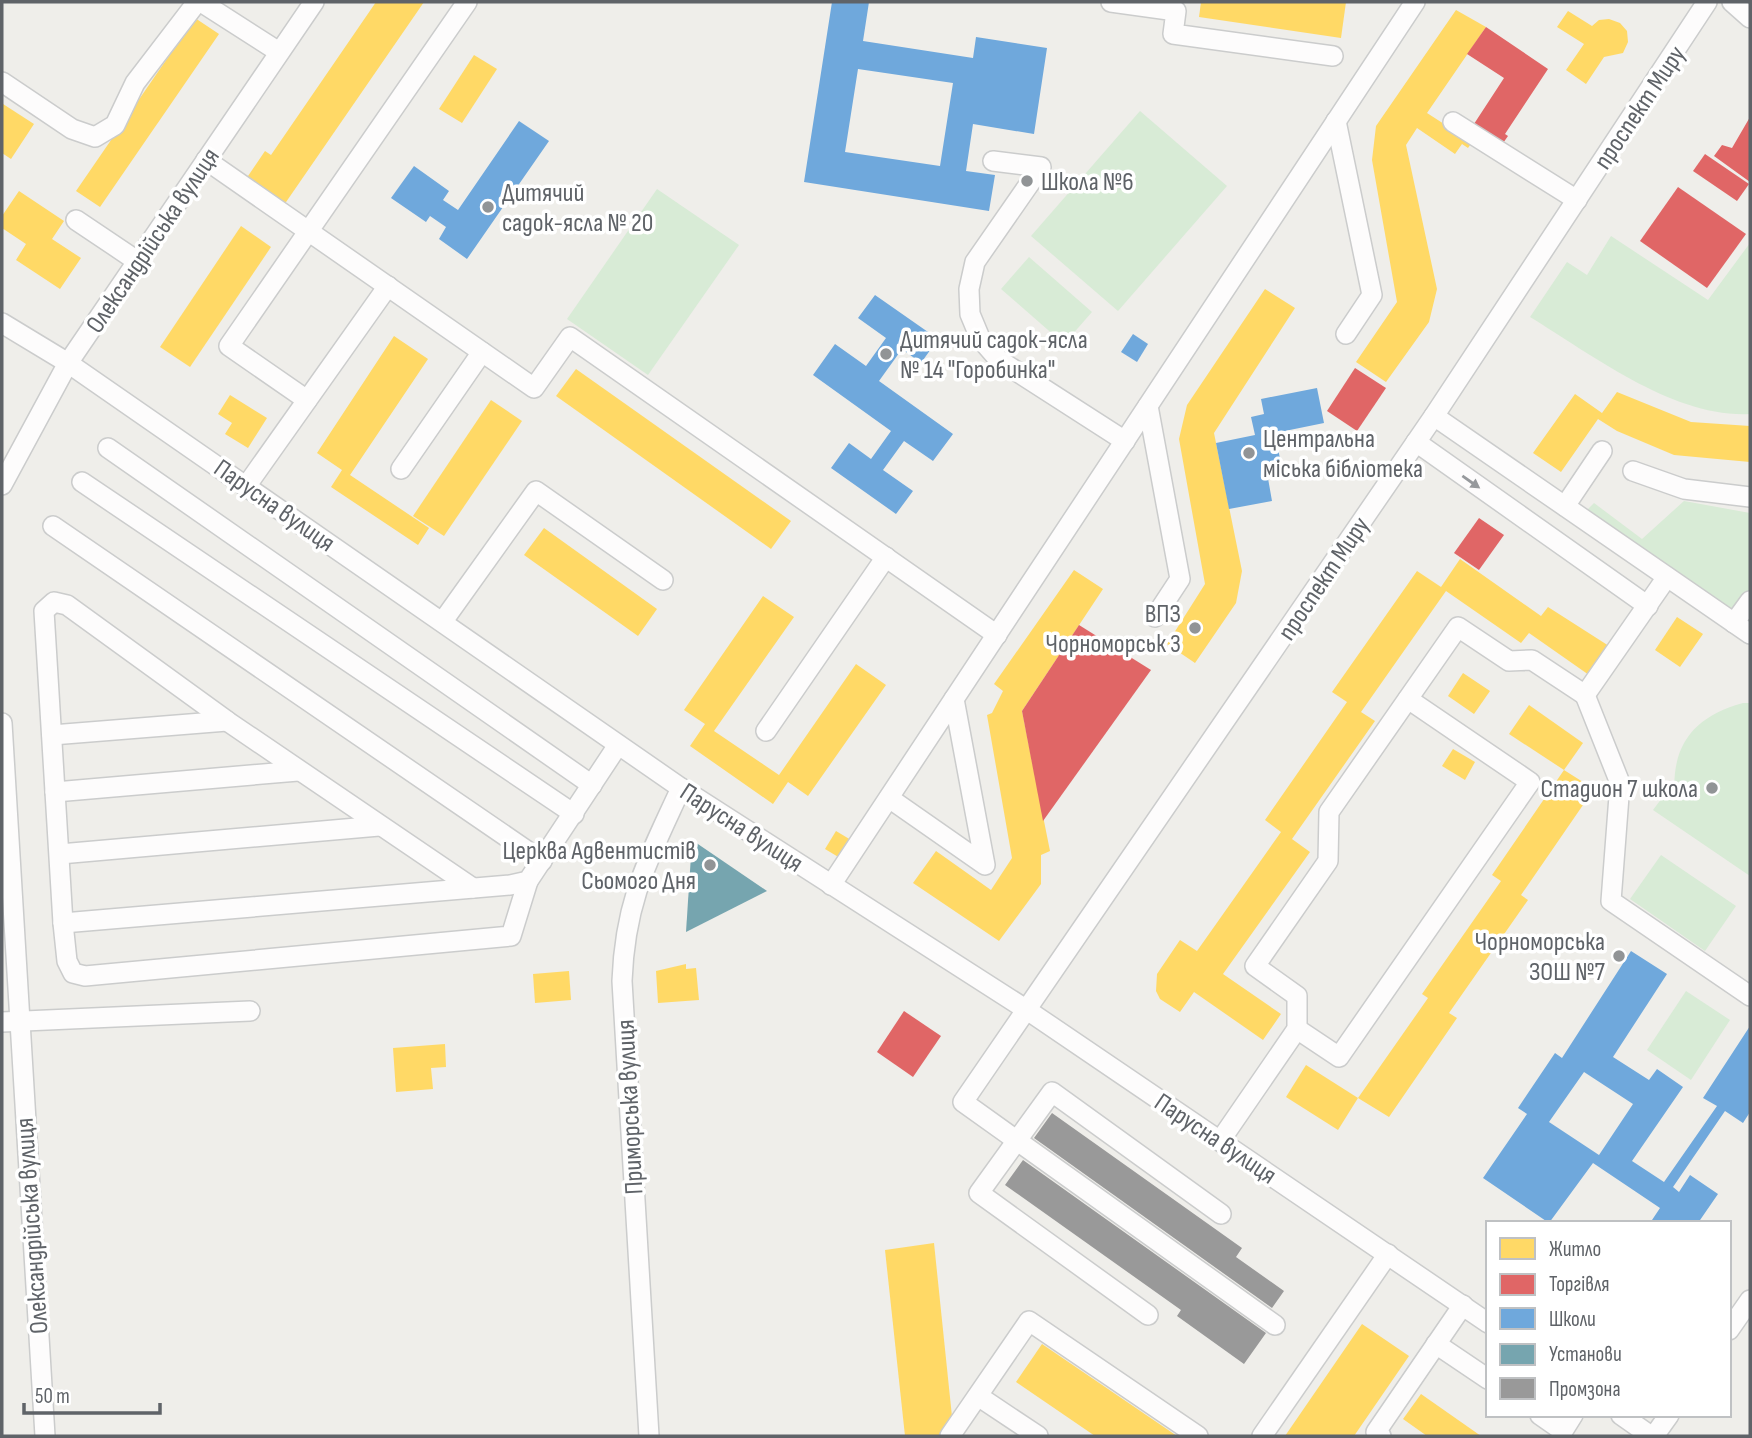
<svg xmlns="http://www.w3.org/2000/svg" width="1752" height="1438" viewBox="0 0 1752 1438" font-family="'Sofia Sans Condensed',sans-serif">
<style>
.green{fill:#d8ebd6}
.homes{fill:#ffd966}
.shops{fill:#e06666}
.schools{fill:#6fa8dc;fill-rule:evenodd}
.public{fill:#76a5af}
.industry{fill:#999}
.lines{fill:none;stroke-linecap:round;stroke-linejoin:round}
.minor-casing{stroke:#cbcccc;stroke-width:22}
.minor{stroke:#fdfcfc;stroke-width:19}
.oneway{fill:#96999c}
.poi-dot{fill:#919496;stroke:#fff;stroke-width:2.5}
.labels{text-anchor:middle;stroke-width:7;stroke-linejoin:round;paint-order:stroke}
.street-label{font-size:26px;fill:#5f6368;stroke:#fff}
.poi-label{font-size:26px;fill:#5f6368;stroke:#fff;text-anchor:start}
</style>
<rect width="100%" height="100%" fill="#efeeea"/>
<g class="green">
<polygon points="1140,111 1227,186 1118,311 1031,236"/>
<polygon points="657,189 739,245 648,375 567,319"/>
<path d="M1611,236L1708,300L1750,243V414C1674,418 1594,356 1530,317L1567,262L1587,275Z"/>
<polygon points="1029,257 1092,312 1064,344 1001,289"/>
<polygon points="1684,501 1750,513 1750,601 1734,623 1580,517 1594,503 1642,539"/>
<path d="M1743,703H1750V876L1653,810L1665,794L1675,800C1670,747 1692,717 1743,703Z"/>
<polygon points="1661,855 1736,906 1705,951 1630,899"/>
<polygon points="1686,991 1730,1020 1691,1080 1647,1050"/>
</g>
<g class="homes">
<polygon points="376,2 424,2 284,205 246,179 265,151 271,155"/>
<polygon points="1201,2 1346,2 1341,38 1199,17"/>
<polygon points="1456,10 1486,27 1427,113 1472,142 1468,148 1462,144 1455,154 1417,128 1406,145 1437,289 1429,322 1386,382 1356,362 1397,302 1372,160 1376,126"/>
<polygon points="1568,11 1592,26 1599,20 1609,19 1620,23 1627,31 1628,42 1623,53 1604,57 1586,84 1566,70 1584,44 1557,27"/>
<polygon points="195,18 219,34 100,207 76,191"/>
<polygon points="474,55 497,69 462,123 439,109"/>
<polygon points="3,104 34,124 11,159 2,153"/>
<polygon points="19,191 64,221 52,239 81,258 60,289 16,260 26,244 2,228 2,216"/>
<polygon points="241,226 271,247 190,367 160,347"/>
<polygon points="1265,289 1295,308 1214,433 1242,571 1236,603 1195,663 1167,644 1205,584 1179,439 1187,405"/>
<polygon points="394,336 428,359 350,475 429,528 418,545 331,487 342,470 317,453"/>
<polygon points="576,369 791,521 771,549 556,396"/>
<polygon points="1617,392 1691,422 1750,426 1750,462 1674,455 1617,431 1598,419 1561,472 1533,453 1575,394 1602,413"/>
<polygon points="230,395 267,418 248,448 225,434 232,423 218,414"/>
<polygon points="491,400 522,421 444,536 413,516"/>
<polygon points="544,528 657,609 638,636 524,555"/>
<polygon points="1460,559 1541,616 1548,607 1609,646 1589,675 1529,633 1521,643 1446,591 1361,712 1375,721 1292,839 1310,852 1223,974 1281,1014 1263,1040 1194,992 1180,1012 1160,999 1156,991 1157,974 1180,940 1197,951 1281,832 1265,820 1347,702 1332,692 1417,571 1441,587"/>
<polygon points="1074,570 1103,589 1022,711 1050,851 1041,855 1041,884 999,941 913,883 936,851 991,890 1012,858 987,715 992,713 1003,691 994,684"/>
<polygon points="763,596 794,617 714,731 779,775 856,664 886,685 808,796 788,782 773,804 690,746 705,724 684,710"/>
<polygon points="1677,617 1703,634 1680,667 1655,650"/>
<polygon points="1463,673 1490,691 1474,714 1448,696"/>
<polygon points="1529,705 1583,743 1564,770 1509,734"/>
<polygon points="1453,749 1475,762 1465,780 1442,766"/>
<polygon points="1564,770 1594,789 1521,895 1528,900 1449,1013 1457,1018 1389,1117 1358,1098 1428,998 1422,994 1501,881 1492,875"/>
<polygon points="836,831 851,840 840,858 825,849"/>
<polygon points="686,964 686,969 696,968 699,1000 658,1003 656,971"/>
<polygon points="569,971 571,1000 535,1003 533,974"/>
<polygon points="445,1044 446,1067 431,1068 433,1089 396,1092 393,1048"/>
<polygon points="1306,1065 1358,1098 1338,1130 1286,1097"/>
<polygon points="934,1243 954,1436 905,1436 885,1250"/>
<polygon points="1362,1324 1409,1356 1354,1436 1285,1436"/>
<polygon points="1042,1344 1177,1436 1095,1436 1016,1382"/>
<polygon points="1421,1394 1481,1436 1427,1436 1403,1419"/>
</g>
<g class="shops">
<polygon points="1486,27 1548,69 1505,134 1508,136 1501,146 1472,127 1504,78 1467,54"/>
<polygon points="1750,117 1750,182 1714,156 1722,145 1732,148"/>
<polygon points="1705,154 1749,184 1737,201 1693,171"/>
<polygon points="1678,187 1746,234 1707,288 1640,241"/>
<polygon points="1355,368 1386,388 1357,431 1327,411"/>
<polygon points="1479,518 1504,535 1479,570 1454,553"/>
<polygon points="1079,625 1151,670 1043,821 1022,711"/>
<polygon points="904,1011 941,1036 913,1077 877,1052"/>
</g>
<g class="schools">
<path d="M832,2H869L863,41L973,58L976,37L1047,48L1034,134L973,124L966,171L995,175L989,211L804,182ZM858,69L953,83L940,166L845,152Z"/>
<polygon points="519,121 549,141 467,259 439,239 446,227 430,216 426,222 391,198 414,166 449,191 443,200 458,210"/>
<polygon points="875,295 938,339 921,363 902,349 879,381 953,434 933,461 904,441 883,470 913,491 896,514 831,468 849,443 871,459 891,431 813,375 835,344 866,366 886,338 858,318"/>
<polygon points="1133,334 1148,344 1137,362 1121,352"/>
<polygon points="1317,388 1324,423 1275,433 1281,464 1266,467 1272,501 1229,509 1216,443 1255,435 1251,417 1264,414 1261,399"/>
<path d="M1631,951L1667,974L1613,1057L1649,1080L1657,1069L1683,1087L1632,1161L1664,1182L1717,1106L1703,1098L1750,1026V1112L1743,1123L1725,1111L1673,1187L1679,1192L1690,1175L1718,1194L1698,1223H1650L1660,1208L1593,1163L1549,1223L1483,1178L1527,1114L1518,1108L1555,1053L1562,1058ZM1584,1072L1633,1104L1599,1155L1549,1122Z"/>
</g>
<polygon class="public" points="692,840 767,891 686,932"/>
<g class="industry">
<polygon points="1052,1113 1242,1248 1236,1257 1284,1291 1272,1308 1034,1138"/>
<polygon points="1023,1160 1266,1333 1244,1364 1177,1316 1181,1310 1005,1185"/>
</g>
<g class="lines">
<g class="minor-casing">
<g id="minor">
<polyline points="201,2 279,52"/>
<polyline points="1111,2 1176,11 1173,34 1333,56"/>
<polyline points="1732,2 1750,18"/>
<polyline points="2,82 72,129 95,137 115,125 135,83 197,2"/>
<polyline points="1336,121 1372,295 1346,334"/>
<polyline points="1453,122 1577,200"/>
<polyline points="206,160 534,388 570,337 997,635"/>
<polyline points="993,161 1041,167 975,262 969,289 970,314 980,338 999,360 1125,441"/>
<polyline points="76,220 137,261"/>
<polyline points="2,323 68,363 681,788 1027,1010 1488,1323"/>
<polyline points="307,400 229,346 467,2"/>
<polyline points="1148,406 1180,579 1155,617"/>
<polyline points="1434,416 1750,634"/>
<polyline points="1416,442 1648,606"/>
<polyline points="108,448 592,785"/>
<polyline points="401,469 482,352"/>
<polyline points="1633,471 1684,489 1750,497"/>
<polyline points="82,482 574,814"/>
<polyline points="2,485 68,363 314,2"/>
<polyline points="247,485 388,286"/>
<polyline points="1565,506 1602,451"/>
<polyline points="53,526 542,861"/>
<polyline points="443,621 536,491 663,580"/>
<polyline points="1734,623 1750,601"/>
<polyline points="1585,695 1620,783 1611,901 1750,996"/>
<polyline points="2,723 45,1436"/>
<polyline points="766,731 886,557"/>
<polyline points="52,735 227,721"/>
<polyline points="55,792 298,771"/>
<polyline points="889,798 985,865 954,699"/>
<polyline points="60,854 379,826"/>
<polyline points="831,885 1415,2"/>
<polyline points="473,888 227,721 67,605 54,602 44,611 63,923 67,961 73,973 85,976 511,936 528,881"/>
<polyline points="63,923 510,885 528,881 618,745"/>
<polyline points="2,1022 250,1011"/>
<polyline points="1297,1029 1339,1057 1530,782 1408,699"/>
<polyline points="1220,1141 1297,1029 1297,996 1255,966 1328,861 1329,812 1458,627 1509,661 1532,660 1585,695 1667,577"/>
<polyline points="1148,1315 979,1193 1052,1092 1221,1214"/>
<polyline points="1275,1325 963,1102 1434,416 1707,2"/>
<polyline points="1729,1330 1750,1300"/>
<polyline points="1436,1344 1488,1379"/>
<polyline points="978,1396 1038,1436"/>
<polyline points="1540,1415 1563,1431 1573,1415"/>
<polyline points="1621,1415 1651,1436"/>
<path d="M649,1436L622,981C625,900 648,860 681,788"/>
<polyline points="950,1436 1029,1321 1198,1436"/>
<polyline points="1262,1436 1388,1254"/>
<polyline points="1381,1436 1376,1432 1463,1305"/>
<polyline points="1654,1436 1669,1415"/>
</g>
</g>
<use href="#minor" class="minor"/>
</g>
<defs><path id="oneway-solid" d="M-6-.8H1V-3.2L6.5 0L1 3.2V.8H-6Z" transform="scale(1.75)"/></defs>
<use class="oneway" href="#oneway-solid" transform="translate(1471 482) rotate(35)"/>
<g class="poi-dot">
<circle cx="1027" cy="181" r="7"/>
<circle cx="488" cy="207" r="7"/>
<circle cx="886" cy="354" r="7"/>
<circle cx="1249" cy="453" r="7"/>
<circle cx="1195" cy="628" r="7"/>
<circle cx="1712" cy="788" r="7"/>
<circle cx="710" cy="865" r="7"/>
<circle cx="1619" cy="956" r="7"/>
</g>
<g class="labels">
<g class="street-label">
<text transform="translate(1639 107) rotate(-56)" y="9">проспект Миру</text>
<text transform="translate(152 240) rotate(-56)" y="9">Олександрійська вулиця</text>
<text transform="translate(275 505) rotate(35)" y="9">Парусна вулиця</text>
<text transform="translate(1323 578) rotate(-56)" y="9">проспект Миру</text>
<text transform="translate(742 827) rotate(33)" y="9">Парусна вулиця</text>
<text transform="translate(629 1107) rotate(-93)" y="9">Приморська вулиця</text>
<text transform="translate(1216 1138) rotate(34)" y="9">Парусна вулиця</text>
<text transform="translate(31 1226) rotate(-94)" y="9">Олександрійська вулиця</text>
</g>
<g class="poi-label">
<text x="1041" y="190">Школа №6</text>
<text x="502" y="201">Дитячий<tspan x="502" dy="30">садок-ясла № 20</tspan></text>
<text x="900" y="348">Дитячий садок-ясла<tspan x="900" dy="30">№ 14 "Горобинка"</tspan></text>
<text x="1263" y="447">Центральна<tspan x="1263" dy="30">міська бібліотека</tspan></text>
<text x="1181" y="622" text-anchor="end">ВПЗ<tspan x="1181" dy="30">Чорноморськ 3</tspan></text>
<text x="1698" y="797" text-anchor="end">Стадион 7 школа</text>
<text x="696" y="859" text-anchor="end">Церква Адвентистів<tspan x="696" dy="30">Сьомого Дня</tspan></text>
<text x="1605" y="950" text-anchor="end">Чорноморська<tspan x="1605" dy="30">ЗОШ №7</tspan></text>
</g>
</g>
<rect width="1752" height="1438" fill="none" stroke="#5f6368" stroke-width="7"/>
<rect x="1486" y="1221" width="245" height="196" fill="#ffffff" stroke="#bfc1c3" stroke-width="2"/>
<rect x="1500" y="1238" width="35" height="21" fill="#ffd966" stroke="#bfc1c3" stroke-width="2"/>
<text x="1549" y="1256" font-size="21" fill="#5f6368">Житло</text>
<rect x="1500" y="1274" width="35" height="21" fill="#e06666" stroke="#bfc1c3" stroke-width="2"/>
<text x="1549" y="1291" font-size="21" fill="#5f6368">Торгівля</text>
<rect x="1500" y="1308" width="35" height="21" fill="#6fa8dc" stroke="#bfc1c3" stroke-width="2"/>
<text x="1549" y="1326" font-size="21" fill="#5f6368">Школи</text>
<rect x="1500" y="1344" width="35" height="21" fill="#76a5af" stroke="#bfc1c3" stroke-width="2"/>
<text x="1549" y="1361" font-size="21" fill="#5f6368">Установи</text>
<rect x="1500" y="1378" width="35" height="21" fill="#999999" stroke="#bfc1c3" stroke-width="2"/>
<text x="1549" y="1396" font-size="21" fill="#5f6368">Промзона</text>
<path d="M24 1403v10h136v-10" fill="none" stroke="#5f6368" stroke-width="3.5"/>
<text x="35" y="1403" font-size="21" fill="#5f6368" stroke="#ffffff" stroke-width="5" paint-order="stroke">50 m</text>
</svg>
